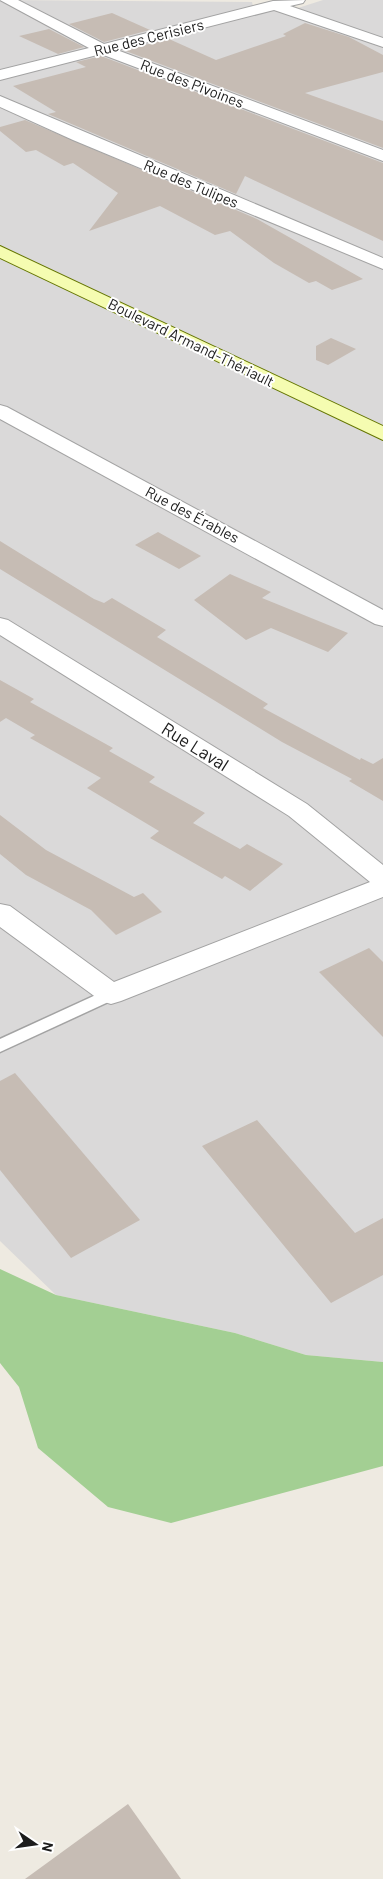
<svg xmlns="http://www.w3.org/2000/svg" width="383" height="1879" viewBox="0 0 383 1879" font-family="Barlow,sans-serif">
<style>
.residential{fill:#dad9d9}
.forest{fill:#a3cf93}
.building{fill:#c6bcb4}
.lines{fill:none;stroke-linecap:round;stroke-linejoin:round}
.lane-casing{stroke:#a3a3a3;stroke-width:3}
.street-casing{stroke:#a3a3a3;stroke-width:2}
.secondary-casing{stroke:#647500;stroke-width:2}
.lane{fill:#fff;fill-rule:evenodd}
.street{fill:#fff;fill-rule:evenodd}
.secondary{fill:#f5fcb1;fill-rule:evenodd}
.labels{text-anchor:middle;stroke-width:4;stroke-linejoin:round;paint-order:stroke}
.far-street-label{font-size:15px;fill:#1c1c1c;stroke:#fff}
.street-label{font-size:18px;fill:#1c1c1c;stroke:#fff}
</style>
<rect width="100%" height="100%" fill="#eeeae1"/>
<g class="residential">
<polygon points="0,0 252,2 253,6 116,47 273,10 383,46 383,1362 306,1355 235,1333 56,1295 0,1241"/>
<polygon points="323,0 383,0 383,39 298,8"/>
</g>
<polygon class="forest" points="0,1269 56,1295 235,1333 306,1355 383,1362 383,1466 171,1523 108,1507 38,1448 19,1387 0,1363"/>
<g class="building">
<polygon points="112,13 150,30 104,42 69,24"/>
<polygon points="305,23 349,37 383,55 383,72 305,93 383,121 383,148 123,50 169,39 216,60 286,36 283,34"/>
<polygon points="49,29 84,47 58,54 19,36"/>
<polygon points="101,56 383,163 383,241 245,176 236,194 48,114 56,112 13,86 86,67 76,62"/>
<polygon points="25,120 257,219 363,279 332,290 316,281 309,283 274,263 230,231 215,235 160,206 89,231 118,193 73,163 64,166 36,150 26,152 0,131 0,127"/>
<polygon points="331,338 356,349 328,365 316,360 316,346"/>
<polygon points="158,532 201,556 179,569 135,545"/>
<polygon points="0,541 94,599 104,603 112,598 166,630 157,637 268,704 263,708 360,760 361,758 373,764 383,758 383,801 349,781 352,779 282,742 0,569"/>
<polygon points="230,574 271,592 262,598 348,633 328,652 271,628 246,640 194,600"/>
<polygon points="0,680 34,699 30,702 113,748 109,751 155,777 149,782 205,813 193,823 240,849 247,844 283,864 250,891 225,876 222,879 150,838 159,831 87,788 101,778 30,738 35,735 6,718 0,722"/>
<polygon points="0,815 46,850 134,897 143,893 162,912 116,935 91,910 26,875 0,854"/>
<polygon points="369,948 383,962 383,1037 319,972"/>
<polygon points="15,1073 140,1220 71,1258 0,1170 0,1081"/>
<polygon points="257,1120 355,1233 383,1218 383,1275 331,1303 202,1146"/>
<polygon points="128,1804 181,1879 25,1879"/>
</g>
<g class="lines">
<g class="lane-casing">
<polygon id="lane" points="111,988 117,990 119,994 117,998 0,1052 0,1039"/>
</g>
<g class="street-casing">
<g id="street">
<polygon points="0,0 18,0 104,44 273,1 305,0 303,3 290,6 383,38 383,47 274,10 117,50 383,150 383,161 101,54 0,80 0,70 89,48"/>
<polygon points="0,96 383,258 383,269 73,140 0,107"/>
<polygon points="0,405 7,407 383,610 383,626 375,624 0,419"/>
<polygon points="0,618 8,620 307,804 383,865 383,897 121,1001 111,1004 101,1001 0,927 0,904 10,906 114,982 370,882 289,816 0,635"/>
</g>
</g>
<g class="secondary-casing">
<polygon id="secondary" points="0,246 383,426 383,440 0,258"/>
</g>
<use href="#lane" class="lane"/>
<use href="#street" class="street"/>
<use href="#secondary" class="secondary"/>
</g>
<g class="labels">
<g class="far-street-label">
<text transform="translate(149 38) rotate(-14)" y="5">Rue des Cerisiers</text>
<text transform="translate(192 84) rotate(21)" y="5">Rue des Pivoines</text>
<text transform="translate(191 184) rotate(23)" y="5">Rue des Tulipes</text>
<text transform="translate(191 343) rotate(26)" y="5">Boulevard Armand-Thériault</text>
<text transform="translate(192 515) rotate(28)" y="5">Rue des Érables</text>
</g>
<g class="street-label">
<text transform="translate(195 747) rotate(32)" y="6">Rue Laval</text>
</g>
</g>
<g transform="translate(35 1844) rotate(103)" stroke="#ffffff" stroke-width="4" paint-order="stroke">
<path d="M0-4L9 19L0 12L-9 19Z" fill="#1c1c1c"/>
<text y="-8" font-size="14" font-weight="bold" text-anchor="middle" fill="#1c1c1c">N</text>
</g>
</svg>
